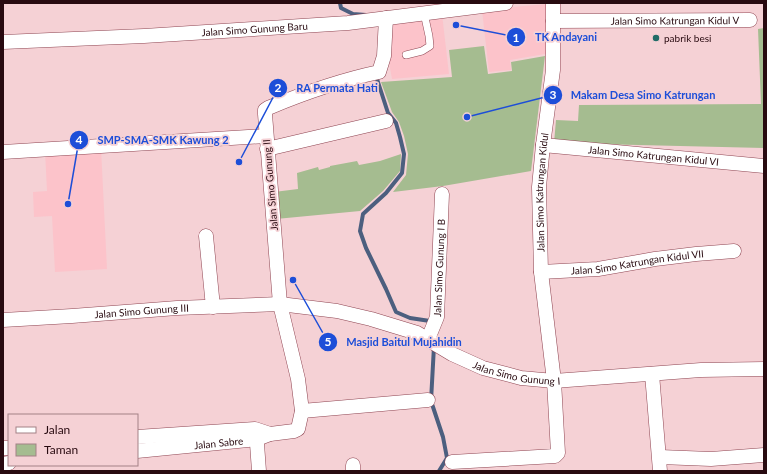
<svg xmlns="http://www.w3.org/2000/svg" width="767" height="474" viewBox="0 0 767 474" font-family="Lato,sans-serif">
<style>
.built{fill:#fcc3ca}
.green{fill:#a5bc90}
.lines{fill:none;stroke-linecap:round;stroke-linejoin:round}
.stream{stroke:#4c5f7f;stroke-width:4}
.lane-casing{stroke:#8f4552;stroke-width:8}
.street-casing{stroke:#8f4552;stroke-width:15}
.lane{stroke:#fff;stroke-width:7}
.street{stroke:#fff;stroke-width:14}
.poi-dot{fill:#206b67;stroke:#f5d1d5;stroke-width:1.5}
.labels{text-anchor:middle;stroke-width:3.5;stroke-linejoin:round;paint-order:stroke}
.street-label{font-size:10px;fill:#280a10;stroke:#f5d1d5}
.poi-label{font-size:10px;fill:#280a10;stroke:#f5d1d5;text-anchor:start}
.leader{fill:none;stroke:#1d4ed8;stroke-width:1.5}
.callout-dot{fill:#1d4ed8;stroke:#f5d1d5;stroke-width:1.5}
.mark-label{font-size:12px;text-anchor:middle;font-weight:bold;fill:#fff}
.callout-label{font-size:11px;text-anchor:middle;font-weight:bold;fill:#1d4ed8;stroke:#f5d1d5;stroke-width:3.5;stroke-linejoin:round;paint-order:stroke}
</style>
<rect width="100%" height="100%" fill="#f5d1d5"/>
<g class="built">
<polygon points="547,4 551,53 510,60 511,70 489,72 482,10"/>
<polygon points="442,14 449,74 392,79 388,57 388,20"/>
<polygon points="101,148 107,269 55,272 52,216 34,217 33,192 47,191 45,151"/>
</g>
<g class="green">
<polygon points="764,28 764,148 554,143 556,120 578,121 579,105 761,104 758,29"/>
<polygon points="484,46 488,74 512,71 511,62 545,56 531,171 443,186 393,192 406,175 408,154 404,136 399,122 392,112 381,82 452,77 449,50"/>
<polygon points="401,154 400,171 383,191 360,211 276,219 274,192 298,189 297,173 318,167 319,170 330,167 330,166 357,161 359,165 380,161"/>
</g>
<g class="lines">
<g class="stream">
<polyline points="340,3 341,8 353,14 366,15"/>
<polyline points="377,74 377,79 388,113 396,123 400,137 404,154 402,173 386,193 363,214 360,231 366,248 386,289 396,312 410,318 430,321 431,322"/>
<polyline points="434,346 431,401 443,437 447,458 439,471"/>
</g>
<g class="lane-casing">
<polyline id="lane" points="406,55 422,51 430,46 429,36 424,13"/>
</g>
<g class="street-casing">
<g id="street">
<path id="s1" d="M553,21L750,20"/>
<path id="s2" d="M3,42L144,36L348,23L506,3"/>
<path id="s3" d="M543,145L764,166"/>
<polyline points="267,149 386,121"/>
<polyline points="3,152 266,136"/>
<polyline points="206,236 213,307"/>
<path id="s4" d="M541,272L598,269L655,259L696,254L734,251"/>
<path id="s5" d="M3,320L72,316L177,308L280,304L337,311L371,319L417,333L452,354L483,368L521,378L554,381L701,370L764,369"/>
<path id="s6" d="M428,339L437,317L442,194"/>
<polyline points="652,374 660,471"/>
<polyline points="302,411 428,400"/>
<polyline points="256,430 259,471"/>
<polyline points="137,437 255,429 270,434"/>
<polyline points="3,448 9,448"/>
<path id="s7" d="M137,451L257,439L270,434L294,431L298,429L302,411L298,379L280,304L265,114V110L268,108C304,93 341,80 379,72L384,56L386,18"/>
<polyline points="660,457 711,459 764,455"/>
<path id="s8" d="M452,462L555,456L558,453L554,381L541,272L539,187L543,145L553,70V3"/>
<polyline points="3,464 9,463"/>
<polyline points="353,465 353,471"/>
</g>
</g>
<use href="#lane" class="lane"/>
<use href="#street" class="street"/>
</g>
<circle class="poi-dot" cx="656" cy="38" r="4"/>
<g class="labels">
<g class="street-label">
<text dy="4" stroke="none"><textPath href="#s1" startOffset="122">Jalan Simo Katrungan Kidul V</textPath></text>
<text dy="4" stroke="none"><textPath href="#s2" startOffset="252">Jalan Simo Gunung Baru</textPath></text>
<text dy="4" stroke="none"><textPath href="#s3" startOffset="111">Jalan Simo Katrungan Kidul VI</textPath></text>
<text transform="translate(270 185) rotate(-95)" y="4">Jalan Simo Gunung II</text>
<text dy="4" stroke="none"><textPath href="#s8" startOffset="369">Jalan Simo Katrungan Kidul</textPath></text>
<text dy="4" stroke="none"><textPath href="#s4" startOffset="97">Jalan Simo Katrungan Kidul VII</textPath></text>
<text dy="4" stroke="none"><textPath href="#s6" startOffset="73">Jalan Simo Gunung I B</textPath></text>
<text dy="4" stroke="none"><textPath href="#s5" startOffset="139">Jalan Simo Gunung III</textPath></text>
<text dy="4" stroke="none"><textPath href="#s5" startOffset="527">Jalan Simo Gunung I</textPath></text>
<text dy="4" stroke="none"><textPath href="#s7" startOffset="82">Jalan Sabre</textPath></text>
</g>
<g class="poi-label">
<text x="664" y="42">pabrik besi</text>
</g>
</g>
<path class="leader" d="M456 25L516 37M239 162L278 88M467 117L553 95M68 204L79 140M293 280L328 342"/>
<g class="callout-dot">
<circle cx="456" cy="25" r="4"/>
<circle cx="239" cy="162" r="4"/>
<circle cx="467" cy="117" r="4"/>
<circle cx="68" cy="204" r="4"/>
<circle cx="293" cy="280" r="4"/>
<circle cx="516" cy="37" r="10"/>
<circle cx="278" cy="88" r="10"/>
<circle cx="553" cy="95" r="10"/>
<circle cx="79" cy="140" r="10"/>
<circle cx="328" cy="342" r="10"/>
</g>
<g class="mark-label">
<text x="516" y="42">1</text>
<text x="278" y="92">2</text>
<text x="553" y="99">3</text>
<text x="79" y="144">4</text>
<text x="328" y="346">5</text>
</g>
<g class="callout-label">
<text x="566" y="41">TK Andayani</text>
<text x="337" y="92">RA Permata Hati</text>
<text x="643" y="99">Makam Desa Simo Katrungan</text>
<text x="163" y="144">SMP-SMA-SMK Kawung 2</text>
<text x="404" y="346">Masjid Baitul Mujahidin</text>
</g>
<rect width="767" height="474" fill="none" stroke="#280a10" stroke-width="8"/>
<rect x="8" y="414" width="130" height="52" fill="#f5d1d5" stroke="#a38186"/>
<rect x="16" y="427" width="20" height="6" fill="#ffffff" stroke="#a38186"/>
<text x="44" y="434" font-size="12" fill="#280a10">Jalan</text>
<rect x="16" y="444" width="20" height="12" fill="#a5bc90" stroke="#a38186"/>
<text x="44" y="454" font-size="12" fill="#280a10">Taman</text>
</svg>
